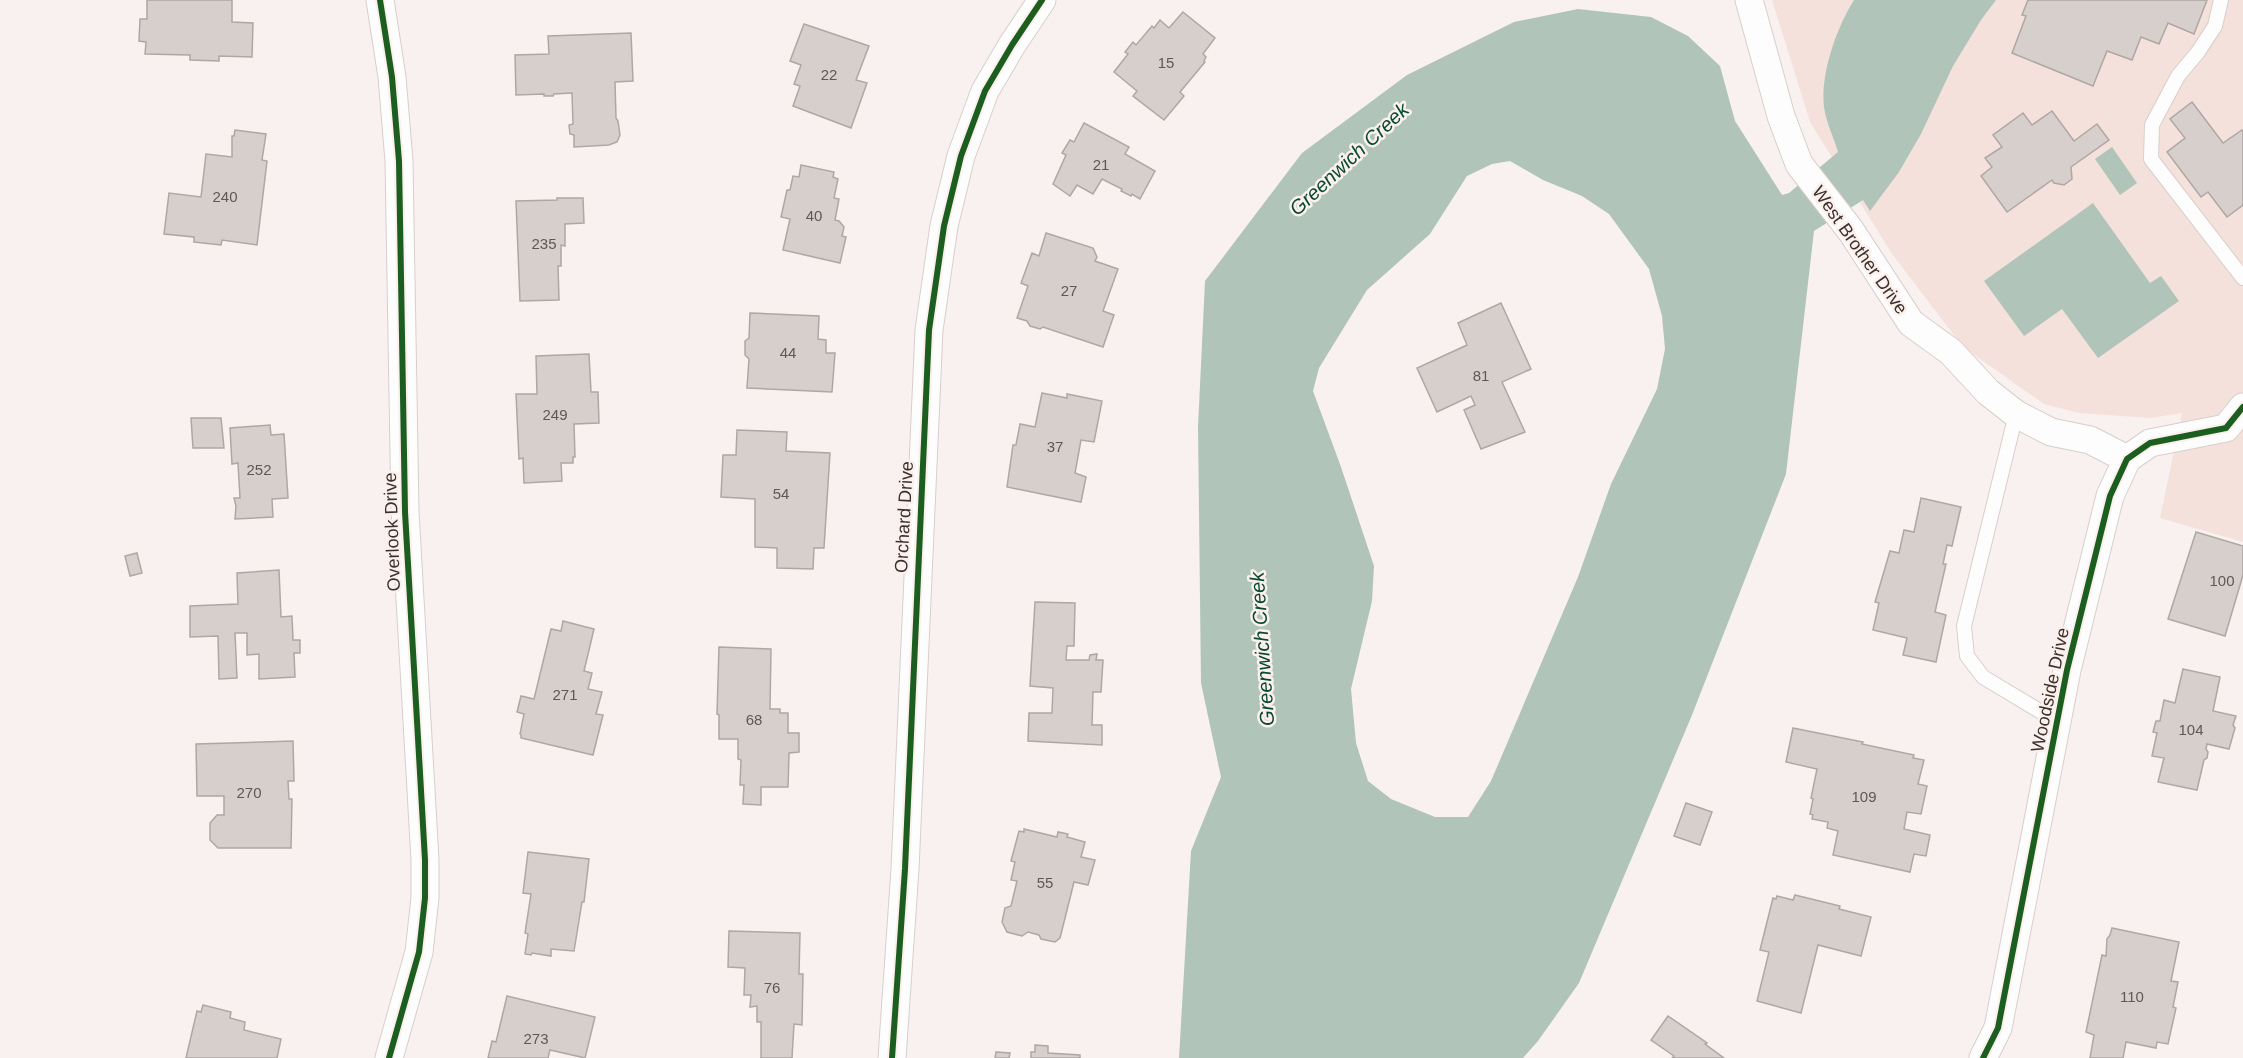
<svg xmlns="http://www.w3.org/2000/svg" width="2243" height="1058" viewBox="0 0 2243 1058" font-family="Arial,sans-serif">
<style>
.green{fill:#f4e1db}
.water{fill:#b0c4ba;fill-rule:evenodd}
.building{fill:#d7cfcc;stroke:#afa7a5;stroke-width:1.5}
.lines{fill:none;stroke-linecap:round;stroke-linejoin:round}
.lane-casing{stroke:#d7cfcc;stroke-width:16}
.street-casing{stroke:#d7cfcc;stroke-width:29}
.lane{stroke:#fefdfd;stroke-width:14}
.street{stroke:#fefdfd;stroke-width:27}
.cycleway-casing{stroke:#fbf0ec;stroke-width:10}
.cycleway{stroke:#1b5e20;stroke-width:6}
.labels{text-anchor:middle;stroke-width:5;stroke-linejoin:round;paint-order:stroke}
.number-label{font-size:15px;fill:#615855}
.street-label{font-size:18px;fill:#3a302d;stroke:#fbf0ec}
.water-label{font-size:20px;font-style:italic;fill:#074936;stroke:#fbf0ec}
</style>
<rect width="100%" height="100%" fill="#f8f1f0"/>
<polygon class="green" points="1772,0 2243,0 2243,542 2160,518 2182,413 2151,418 2079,413 2044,404 1963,347 1892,254 1810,122"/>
<g class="water">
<path d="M1854,0H1996L1981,20L1953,66L1921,134L1899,172L1870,211L1863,200L1814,231L1786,474L1692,715L1579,983L1538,1041L1523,1058H1179L1191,851L1221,777L1201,683L1198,427L1205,281L1302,153L1407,75L1514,22L1578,9L1651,17L1688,36L1720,66L1735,121L1782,195L1789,193L1838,152C1834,138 1826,122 1824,107C1820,74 1837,27 1854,0ZM1510,161L1543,180L1582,196L1609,214L1649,269L1662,316L1665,349L1657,389L1611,484L1578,577L1491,781L1468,817H1435L1391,799L1368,781L1356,743L1351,689L1372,601L1374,566L1341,467L1313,391L1319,368L1367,290L1430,234L1467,176L1492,164Z"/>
<polygon points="2112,147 2137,183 2120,195 2095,159"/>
<polygon points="2093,203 2150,283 2161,276 2179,301 2098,358 2062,309 2024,336 1984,281"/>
</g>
<g class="building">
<polygon points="147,0 232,0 232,22 253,23 252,57 219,56 219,61 190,60 190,55 145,54 146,42 139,41 140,19 147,19"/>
<polygon points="2028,0 2207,0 2194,34 2168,23 2159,44 2141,37 2132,60 2107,51 2093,86 2012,53 2026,16 2022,15"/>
<polygon points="1183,12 1215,38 1203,54 1206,57 1204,61 1205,62 1180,92 1184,96 1164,120 1133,96 1137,91 1114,72 1128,54 1125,52 1133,42 1136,45 1152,26 1154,28 1160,20 1169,28"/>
<polygon points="804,24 869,46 856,80 867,83 851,128 793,106 800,86 794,84 801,65 790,61"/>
<polygon points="631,33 633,81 615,82 616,118 618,121 620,135 617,142 609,145 574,147 574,135 570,134 569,125 573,124 572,93 554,94 553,96 544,96 544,94 516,95 515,55 549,54 548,36"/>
<polygon points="2192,102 2223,143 2242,130 2243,131 2243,205 2227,217 2208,192 2201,197 2167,152 2185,138 2170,119"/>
<polygon points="2052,111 2074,141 2097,124 2109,140 2071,167 2072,179 2064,185 2054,183 2052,180 2007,212 1981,176 1992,167 1985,158 2002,147 1993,135 2023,113 2032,125"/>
<polygon points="1084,123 1129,147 1125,154 1155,171 1140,199 1132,194 1131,196 1121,191 1122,189 1102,179 1093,194 1077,185 1070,196 1053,184 1066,155 1062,153 1070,140 1074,142"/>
<polygon points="235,130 266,134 262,160 267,161 257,245 222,240 221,245 194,242 194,237 164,234 169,193 201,197 206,154 232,157 232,136 234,136"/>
<polygon points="801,165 834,172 833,177 838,179 834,198 839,199 835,220 839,221 844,227 842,236 846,237 840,263 783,250 790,219 781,217 787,190 790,190 793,176 799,177"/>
<polygon points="557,198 583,198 584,223 565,224 565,246 561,245 561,266 558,266 559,300 520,301 516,201 557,200"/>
<polygon points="1046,233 1093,248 1097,257 1095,261 1118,269 1103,311 1114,315 1103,347 1043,327 1040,329 1030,326 1027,321 1017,318 1028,286 1021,283 1032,253 1039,256"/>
<polygon points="1501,303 1531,369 1502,382 1525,432 1481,449 1464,410 1475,405 1471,396 1437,412 1417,368 1467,345 1458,323"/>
<polygon points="750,313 819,316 818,339 826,340 826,353 835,353 832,392 747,388 749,359 745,355 745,341 749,338"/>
<polygon points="589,354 591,392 598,392 599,423 574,424 575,457 573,457 573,463 561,463 562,481 524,483 523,458 519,459 516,394 537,394 536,356"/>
<polygon points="1042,393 1067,398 1067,394 1102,401 1094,442 1081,440 1075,473 1086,477 1081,502 1007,487 1013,445 1016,445 1020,424 1035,427"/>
<polygon points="191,418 221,418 224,448 193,448"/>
<polygon points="270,425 271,435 284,434 288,498 272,499 273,517 235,519 236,506 234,498 240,498 238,463 232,464 230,428"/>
<polygon points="737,430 787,432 786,451 830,453 824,548 814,548 813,569 777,568 777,548 755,547 755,499 721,497 723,455 736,455"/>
<polygon points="1921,498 1961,507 1952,546 1947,545 1943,564 1946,564 1935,612 1946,615 1936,662 1903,655 1907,638 1873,630 1879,603 1875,602 1890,551 1899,553 1904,530 1914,532"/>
<polygon points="2196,532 2243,546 2243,575 2225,636 2168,619"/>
<polygon points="137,553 142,573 130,576 125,556"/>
<polygon points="279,570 281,617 292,616 293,640 300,640 300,653 294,653 295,677 259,679 259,654 247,655 247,633 235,633 237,678 219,679 218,636 190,637 190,606 238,604 237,573"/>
<polygon points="1035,602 1075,603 1074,646 1067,646 1066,660 1089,660 1090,655 1097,654 1096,660 1103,660 1101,692 1093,692 1092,725 1102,725 1102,745 1028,741 1029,713 1052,713 1053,688 1030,686"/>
<polygon points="563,621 594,629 584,671 592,673 588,689 602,692 596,714 603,715 593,755 521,738 521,735 520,734 524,714 517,712 521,696 534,699 551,629 561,631"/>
<polygon points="719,647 771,649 770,709 780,709 780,713 788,713 788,733 799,733 799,752 789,753 788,787 761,787 761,805 743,804 744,785 740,785 741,760 738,759 738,739 719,739 719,715 717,714"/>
<polygon points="2183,669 2220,677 2213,711 2236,716 2233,725 2235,728 2229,749 2207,744 2206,749 2208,752 2207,758 2204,760 2197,790 2158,782 2164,758 2152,756 2157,733 2153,732 2156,721 2160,721 2164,700 2175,703"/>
<polygon points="1793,728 1863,742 1862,744 1914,755 1913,758 1924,760 1918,784 1927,786 1921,814 1907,812 1904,829 1930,835 1926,856 1914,854 1910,872 1833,855 1838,831 1827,828 1828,822 1812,819 1813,815 1810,814 1813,799 1811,798 1817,769 1786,762"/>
<polygon points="293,741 294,781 288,781 289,799 292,799 291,848 218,848 210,840 210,823 217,815 224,815 224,796 197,796 196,744"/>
<polygon points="1686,803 1712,812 1700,845 1674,836"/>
<polygon points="1024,829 1057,837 1058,832 1068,834 1067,837 1085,842 1081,857 1095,860 1088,885 1074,882 1060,938 1055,942 1041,939 1039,935 1028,932 1022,936 1007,932 1002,922 1005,908 1011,906 1017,881 1011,880 1015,862 1011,861 1019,831 1024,832"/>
<polygon points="528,852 589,859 584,902 582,902 574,951 551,949 551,956 532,953 531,955 525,954 528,934 525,933 531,894 523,893"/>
<polygon points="1795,895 1840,906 1839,909 1871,917 1861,956 1818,945 1801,1013 1757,1001 1769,952 1760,950 1773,898 1776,899 1777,896 1793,900"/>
<polygon points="2112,928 2179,942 2171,981 2178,982 2173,1007 2176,1008 2168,1044 2157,1042 2156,1048 2126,1042 2123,1058 2090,1058 2094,1035 2086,1032 2102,955 2106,956 2107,939 2110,935"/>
<polygon points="729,931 800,933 799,974 803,974 802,1025 794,1024 792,1058 761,1058 761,1022 757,1022 757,1006 750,1007 751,995 744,995 745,968 728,967"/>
<polygon points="507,996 595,1017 585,1058 550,1050 548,1058 488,1058 492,1041 496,1042"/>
<polygon points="203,1005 231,1012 230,1018 245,1022 244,1030 281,1039 277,1058 186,1058 197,1011 201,1012"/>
<polygon points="1668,1016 1707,1043 1705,1044 1724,1058 1672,1058 1674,1056 1651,1040"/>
<polygon points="1035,1045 1048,1046 1048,1053 1080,1055 1080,1058 1031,1058 1031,1052 1035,1052"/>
<polygon points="996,1052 1010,1053 1009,1058 995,1058"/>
</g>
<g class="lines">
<g class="lane-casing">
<g id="lane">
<polyline points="2221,0 2215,26 2198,52 2178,76 2152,125 2151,159 2243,278"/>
<polyline points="2016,414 1964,626 1967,656 1983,677 2058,722"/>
</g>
</g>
<g class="street-casing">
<g id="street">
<polyline points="380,0 392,77 399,161 405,512 425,860 425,898 419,952 389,1058"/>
<polyline points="1749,0 1781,116 1799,164 1851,231 1911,323 1951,352 1988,392 2016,414 2051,432 2090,440 2127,459"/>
<polyline points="892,1058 905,869 929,330 944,226 961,156 985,91 1012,45 1042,0"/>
<polyline points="1983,1058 1998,1028 2067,670 2110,496 2127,459 2150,443 2226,428 2243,407"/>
</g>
</g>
<use href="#lane" class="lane"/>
<use href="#street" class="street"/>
<g class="cycleway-casing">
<g id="cycleway">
<polyline points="380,0 392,77 399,161 405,512 425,860 425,898 419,952 389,1058"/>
<polyline points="892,1058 905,869 929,330 944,226 961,156 985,91 1012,45 1042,0"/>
<polyline points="1983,1058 1998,1028 2067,670 2110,496 2127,459 2150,443 2226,428 2243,407"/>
</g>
</g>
<use href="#cycleway" class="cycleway"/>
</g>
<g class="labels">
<g class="number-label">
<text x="1166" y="68">15</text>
<text x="829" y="80">22</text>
<text x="1101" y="170">21</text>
<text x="225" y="202">240</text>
<text x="814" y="221">40</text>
<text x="544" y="249">235</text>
<text x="1069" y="296">27</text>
<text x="788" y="358">44</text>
<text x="1481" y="381">81</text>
<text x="555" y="420">249</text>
<text x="1055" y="452">37</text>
<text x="259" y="475">252</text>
<text x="781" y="499">54</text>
<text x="2222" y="586">100</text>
<text x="565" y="700">271</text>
<text x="754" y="725">68</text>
<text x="2191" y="735">104</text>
<text x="249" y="798">270</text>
<text x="1864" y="802">109</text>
<text x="1045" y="888">55</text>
<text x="772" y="993">76</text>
<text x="2132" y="1002">110</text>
<text x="536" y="1044">273</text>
</g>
<g class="street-label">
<text transform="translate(1860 250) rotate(55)" y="6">West Brother Drive</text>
<text transform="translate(904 517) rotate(-87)" y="6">Orchard Drive</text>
<text transform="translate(392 532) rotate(-92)" y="6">Overlook Drive</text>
<text transform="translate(2050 690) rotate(-78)" y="6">Woodside Drive</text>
</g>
<g class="water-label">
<text transform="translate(1349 159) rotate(-43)" y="7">Greenwich Creek</text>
<text transform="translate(1262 649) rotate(-94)" y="7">Greenwich Creek</text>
</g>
</g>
</svg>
